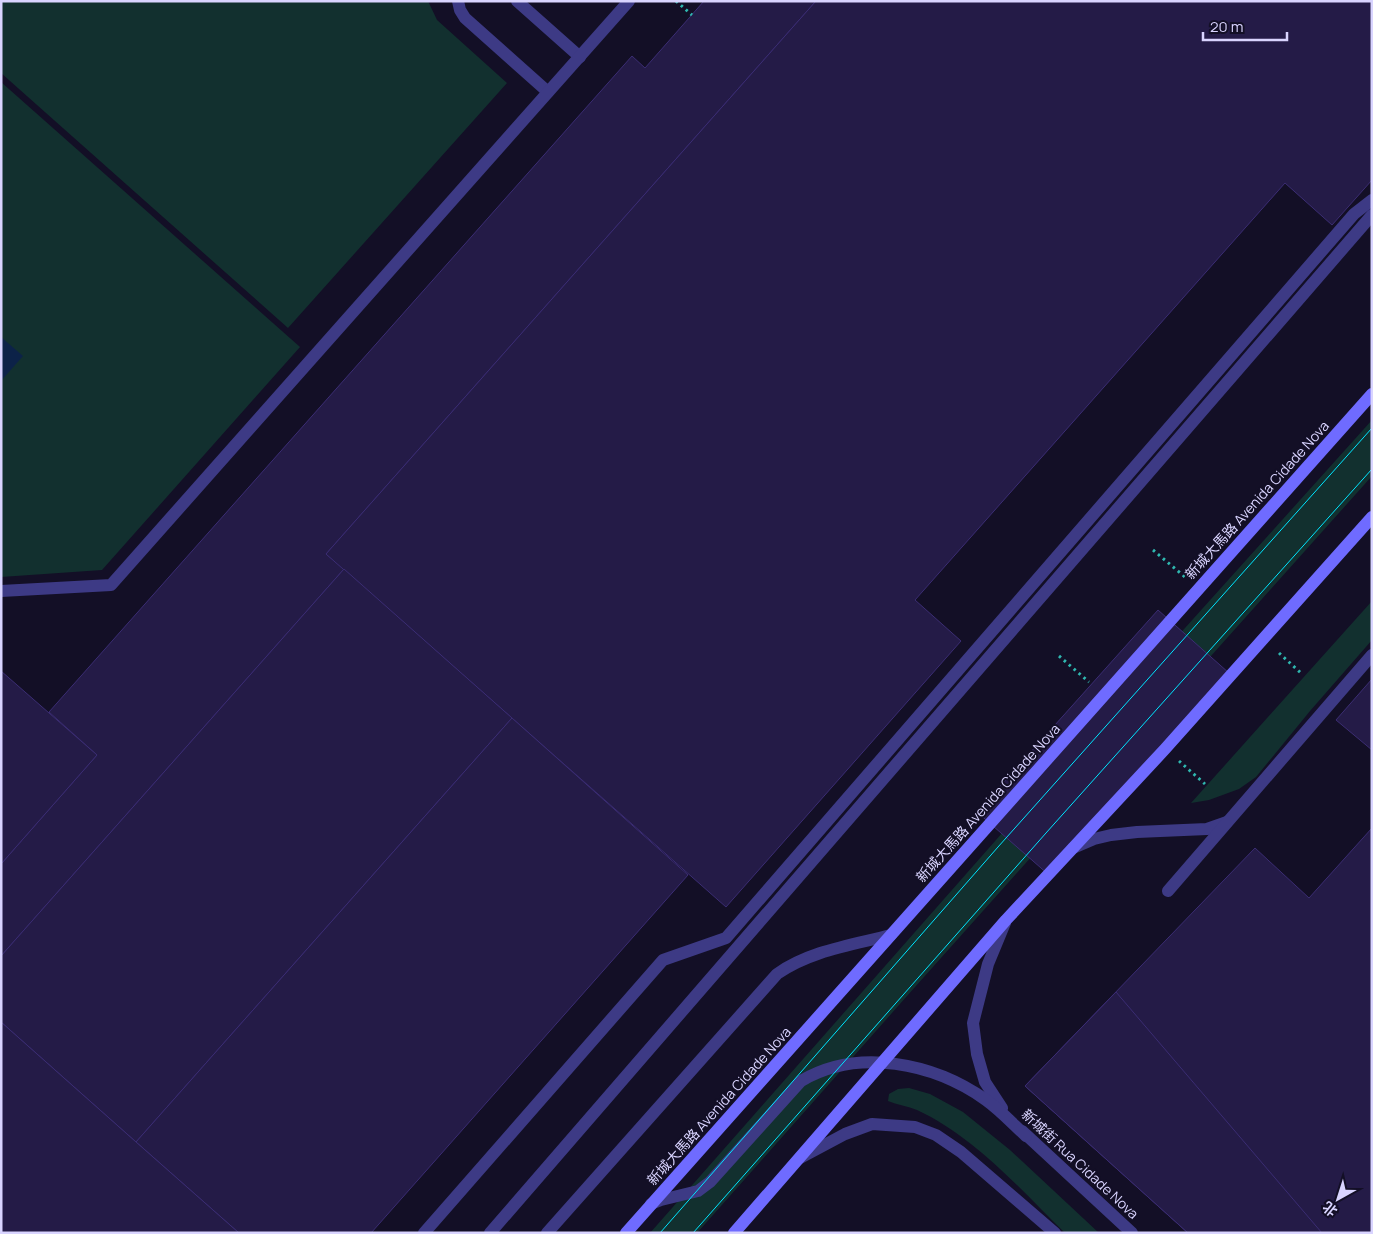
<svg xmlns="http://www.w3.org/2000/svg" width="1373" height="1234" viewBox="0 0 1373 1234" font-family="Manrope,'Noto Sans SC',sans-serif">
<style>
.green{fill:#12302f}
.water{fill:#0c2248}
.building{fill:#241b47;stroke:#3b2d73}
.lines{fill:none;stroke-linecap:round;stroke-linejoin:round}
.path{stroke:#2fb8b0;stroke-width:3;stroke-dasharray:2.5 4;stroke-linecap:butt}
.lane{stroke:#3d3a85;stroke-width:12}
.street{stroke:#3d3a85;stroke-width:12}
.secondary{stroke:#6f6bff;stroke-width:12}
.tram{stroke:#00e5ff;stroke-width:1}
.labels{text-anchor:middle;stroke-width:4;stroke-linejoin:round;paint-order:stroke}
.street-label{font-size:14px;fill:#d9d4ff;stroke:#130f26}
</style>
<rect width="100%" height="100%" fill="#130f26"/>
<g class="green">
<polygon points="1,1 428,1 437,20 507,83 288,328 1,73"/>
<polygon points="1,82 300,347 102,570 1,577"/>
<polygon points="1372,420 1372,476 907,996 697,1233 650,1233 1069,757"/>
<polygon points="1372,601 1372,640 1310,711 1256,777 1239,789 1209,800 1191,803"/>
<path d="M909,1088L930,1094L963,1112L1010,1150L1099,1233H1065C1020,1189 975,1137 917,1110C908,1106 897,1105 888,1101L889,1094L898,1089Z"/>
</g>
<polygon class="water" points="1,337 23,356 1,381"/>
<g class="building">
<polygon points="704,1 816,1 326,554 344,569 1,956 1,864 97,755 49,712 632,56 645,68"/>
<polygon points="816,1 1372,1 1372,180 1332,225 1285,183 915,600 961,641 726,907 326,554"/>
<polygon points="344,569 512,718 136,1142 1,1022 1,956"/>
<polygon points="1158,610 1229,673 1049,875 977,812"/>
<polygon points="1,671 97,755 1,864"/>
<polygon points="1372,679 1372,750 1336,720"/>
<polygon points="512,718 688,875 371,1233 239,1233 136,1142"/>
<polygon points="1372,828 1372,1233 1188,1233 1025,1086 1255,848 1309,898"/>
<polygon points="1116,992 1322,1233 1188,1233 1025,1086"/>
<polygon points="1,1022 136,1142 239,1233 1,1233"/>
</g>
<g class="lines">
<g class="path">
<polyline points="676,1 692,15"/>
<polyline points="1153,550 1185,577"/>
<polyline points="1279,653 1302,674"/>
<polyline points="1059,656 1089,682"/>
<polyline points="1179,761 1205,784"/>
</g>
<g class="lane">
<polyline points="458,1 460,10 465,18 548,92"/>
<polyline points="517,1 580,57"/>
<polyline points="1,591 111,585 629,1"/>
<polyline points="1073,848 1094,839 1111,835 1137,832 1207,829 1227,822"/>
<polyline points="1168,891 1372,655"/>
<polyline points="424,1233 663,960 726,938 1354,214 1372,200"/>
<polyline points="490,1233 1372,215"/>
<path d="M547,1233L777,974C809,951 852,945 891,935"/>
</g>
<g class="street">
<polyline points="1002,1108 985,1082 977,1054 973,1023 988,964 1005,923"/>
<polyline points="1022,1131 1132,1233"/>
<polyline points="800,1158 845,1134 872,1124 915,1127 936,1135 961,1152 1055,1233"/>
<path d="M651,1204L661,1200L698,1191L710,1182L801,1081C858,1047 934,1063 986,1100C1000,1110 1013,1124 1026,1136"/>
</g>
<g class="secondary">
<polyline points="626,1233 1372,394"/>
<polyline points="734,1233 1006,920 1165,749 1372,517"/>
</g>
<g class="tram">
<polyline points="660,1233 998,847 1372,428"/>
<polyline points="693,1233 1046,833 1372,469"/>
</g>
</g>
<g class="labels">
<g class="street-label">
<text transform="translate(1257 500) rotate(-48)" y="5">新城大馬路 Avenida Cidade Nova</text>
<text transform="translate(988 803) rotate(-48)" y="5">新城大馬路 Avenida Cidade Nova</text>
<text transform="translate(719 1106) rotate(-48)" y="5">新城大馬路 Avenida Cidade Nova</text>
<text transform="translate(1080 1164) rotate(43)" y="5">新城街 Rua Cidade Nova</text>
</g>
</g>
<rect width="1373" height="1234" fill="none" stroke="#d9d4ff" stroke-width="5"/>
<g transform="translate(1338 1199) rotate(219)" stroke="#130f26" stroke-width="4" paint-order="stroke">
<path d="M0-4L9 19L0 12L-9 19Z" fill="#d9d4ff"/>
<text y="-8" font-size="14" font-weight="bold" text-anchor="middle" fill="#d9d4ff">北</text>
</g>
<path d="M1203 32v8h84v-8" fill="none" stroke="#d9d4ff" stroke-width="2.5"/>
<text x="1210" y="32" font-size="15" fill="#d9d4ff" stroke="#130f26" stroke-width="4" paint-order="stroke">20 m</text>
</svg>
